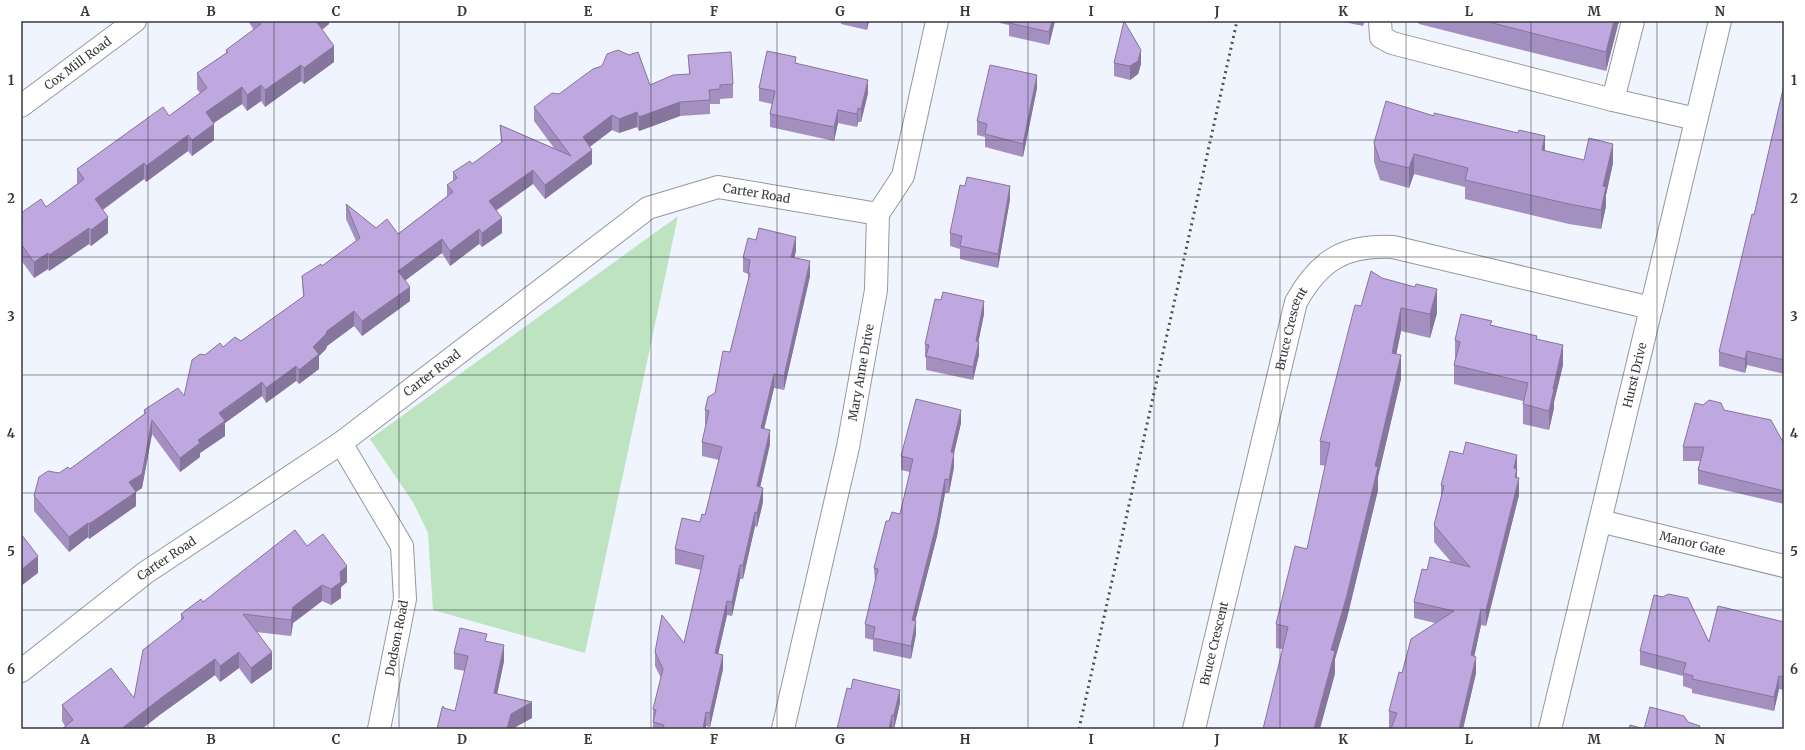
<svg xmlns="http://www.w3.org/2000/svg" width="1805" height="750" viewBox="0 0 1805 750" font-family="Merriweather,serif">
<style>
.green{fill:#bde3c0}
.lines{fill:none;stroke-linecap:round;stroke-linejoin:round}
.minor-casing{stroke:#9498a1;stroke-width:24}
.minor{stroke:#fff;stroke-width:22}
.rail{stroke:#4f5055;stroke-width:3;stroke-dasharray:2 4;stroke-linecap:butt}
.wall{fill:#a490c0}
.shaded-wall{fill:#86759c}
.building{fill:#bfa7df;stroke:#86759c}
.grid{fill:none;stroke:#38393d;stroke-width:1;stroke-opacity:0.55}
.labels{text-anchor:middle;stroke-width:3.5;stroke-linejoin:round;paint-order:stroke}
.street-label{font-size:12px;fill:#38393d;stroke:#fff}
.neatline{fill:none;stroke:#38393d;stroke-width:1.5}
.grid-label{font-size:13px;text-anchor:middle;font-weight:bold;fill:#38393d}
</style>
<rect width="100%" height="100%" fill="#eff4fe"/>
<polygon class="green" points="678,216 585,653 433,610 428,533 413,502 370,439"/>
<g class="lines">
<g class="minor-casing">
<g id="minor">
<polyline points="1380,21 1381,37 1392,43 1613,100"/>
<polyline points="1633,21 1613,100 1696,119"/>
<path id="s1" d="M21,106L135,21"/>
<polyline points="341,443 402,546 405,599 379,729"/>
<path id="s2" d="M1600,521L1784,566"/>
<path id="s3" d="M21,671L145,573L341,443L648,208L718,187L878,214"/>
<path id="s4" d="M783,729L848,447L876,290L878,214L903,176L937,21"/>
<path id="s5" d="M1194,729L1296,302C1320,259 1345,245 1393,247L1651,308"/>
<path id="s6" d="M1550,729L1720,21"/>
</g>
</g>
<use href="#minor" class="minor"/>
<polyline class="rail" points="1079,729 1237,21"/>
</g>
<g class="wall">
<polygon points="248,21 329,21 329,24 322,30 334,62 304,84 301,81 265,107 261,101 247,111 242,104 214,123 214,140 192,156 188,151 146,182 144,179 103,210 108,233 91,246 89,244 49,271 48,269 34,278 21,260 21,213 46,207 77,184 77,169 169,116 200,93 197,89 197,73 226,53 226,50 254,30"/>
<polygon points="841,21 869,21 867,30 841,24"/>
<polygon points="1000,21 1055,21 1049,45 1009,36 1009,25 1000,23"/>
<polygon points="1344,21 1365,21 1363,26 1344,22"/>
<polygon points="1417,21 1619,21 1606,71 1419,24"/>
<polygon points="688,55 733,84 733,98 720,99 720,104 710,104 710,114 680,116 639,131 637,127 619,133 612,130 590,146 592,164 545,199 533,184 496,211 502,233 482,247 479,244 450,266 442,253 405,280 410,301 362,336 354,326 327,346 326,349 319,356 319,369 299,384 296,381 266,403 262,396 225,423 225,436 200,453 200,457 180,472 152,434 142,488 136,492 136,506 89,539 88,537 69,552 34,511 34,496 59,473 70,469 144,414 144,410 184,396 205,355 223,347 241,341 303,297 302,276 322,266 356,241 346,219 346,204 376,228 398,234 447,196 447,185 453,181 453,172 472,164 501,143 500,125 554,148 534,121 534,107 559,94 650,85 689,74"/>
<polygon points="796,63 868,93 861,122 858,122 857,127 838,123 834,141 770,127 770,114 772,104 759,101 759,88"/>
<polygon points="1114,63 1141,64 1138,74 1130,80 1114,76"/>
<polygon points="1784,85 1784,374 1747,365 1745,373 1719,366 1719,352 1754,215"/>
<polygon points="1037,88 1023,157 985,147 985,137 977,135 977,121"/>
<polygon points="1374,143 1545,151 1584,160 1613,163 1606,195 1606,206 1601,229 1569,224 1465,199 1465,187 1414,174 1409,188 1380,180 1374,162"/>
<polygon points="1010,199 998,268 960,259 960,249 950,246 950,233"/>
<polygon points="796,251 794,257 810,276 784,390 774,388 764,429 770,444 760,487 763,502 757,527 755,526 743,579 740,579 732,616 727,615 718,654 723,669 710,727 706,726 706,729 653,729 653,709 661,678 655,666 655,652 684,643 701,570 675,564 675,549 700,522 705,515 719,460 702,456 702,442 706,425 705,424 705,410 715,393 730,352 748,284 748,274 743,272 743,258"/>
<polygon points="1382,278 1437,313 1430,338 1401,331 1396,354 1401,379 1378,477 1378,490 1347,618 1335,659 1335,674 1282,649 1276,648 1276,624 1307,549 1326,466 1320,465 1320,441 1361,306"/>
<polygon points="984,314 978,342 979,355 973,380 926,370 926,358 925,357 925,344"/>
<polygon points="1492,325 1537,339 1563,365 1554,402 1554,408 1549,430 1523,424 1523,401 1454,384 1454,365 1455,360 1455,340"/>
<polygon points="1703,405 1724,410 1784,444 1784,504 1698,484 1698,470 1700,461 1683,461 1683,447"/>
<polygon points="961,423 954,453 954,467 949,493 945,493 937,536 915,621 916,634 911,659 873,651 873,640 865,638 865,624 875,582 874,568 889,521 900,514 910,472 901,470 901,456"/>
<polygon points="1517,455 1517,478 1519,495 1486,626 1481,625 1474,656 1476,673 1463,729 1391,729 1391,728 1389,728 1389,711 1402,673 1435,623 1414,618 1414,602 1427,570 1451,562 1434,542 1434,525 1441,497 1441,485"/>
<polygon points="307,546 347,582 341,587 341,598 331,605 322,601 300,618 293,623 291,636 256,632 272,669 251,684 239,668 220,682 215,675 161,714 65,726 62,721 62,705 134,698 181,620 181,614 203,602"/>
<polygon points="1663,597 1709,642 1784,622 1784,690 1779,689 1774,711 1692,693 1692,689 1683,686 1683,676 1640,665 1640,651"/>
<polygon points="487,641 504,661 497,694 532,718 512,729 455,711 465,671 454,669 454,653"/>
<polygon points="900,703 894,729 837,729"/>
</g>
<g class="shaded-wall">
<polygon points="314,21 329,21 329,24 314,35"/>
<polygon points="867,21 869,21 867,30"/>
<polygon points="1052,21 1055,21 1049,45 1049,32"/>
<polygon points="1614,21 1619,21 1606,71 1606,52"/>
<polygon points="334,46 334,62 304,84 304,68"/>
<polygon points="1141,50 1141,64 1138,74 1130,80 1130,66"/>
<polygon points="301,65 301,81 265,107 265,90"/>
<polygon points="1037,75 1037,88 1023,157 1023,144"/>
<polygon points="868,80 868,93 861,122 861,109"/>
<polygon points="261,85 261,101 247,111 247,95"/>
<polygon points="242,87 242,104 206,128 206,112"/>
<polygon points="680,102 680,116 639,131 639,117"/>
<polygon points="858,108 858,122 857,127 857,114"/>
<polygon points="838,110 838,123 834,141 834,127"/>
<polygon points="637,112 637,127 619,133 619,119"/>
<polygon points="612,115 612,130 583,152 583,137"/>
<polygon points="214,124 214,140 192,156 192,140"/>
<polygon points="188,135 188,151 146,182 146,166"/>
<polygon points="1545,136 1545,156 1542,150"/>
<polygon points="1613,144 1613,163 1606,195 1606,206 1601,229 1601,210 1603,186"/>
<polygon points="592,150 592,164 545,199 545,185"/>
<polygon points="1414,154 1414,174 1409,188 1409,168"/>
<polygon points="144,163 144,179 95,215 95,199"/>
<polygon points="533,170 533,184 489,215 489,201"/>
<polygon points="1010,186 1010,199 998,268 998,254"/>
<polygon points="108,217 108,233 91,246 91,230"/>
<polygon points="502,218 502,233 482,247 482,233"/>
<polygon points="89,228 89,244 49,271 49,255"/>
<polygon points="479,229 479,244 450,266 450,251"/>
<polygon points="796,237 796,251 791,271 791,257"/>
<polygon points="442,239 442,253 398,286 398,271"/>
<polygon points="48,253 48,269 34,278 34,262"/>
<polygon points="810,261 810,276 784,390 784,376"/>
<polygon points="410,287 410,301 362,336 362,321"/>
<polygon points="1437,289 1437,313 1430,338 1430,314"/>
<polygon points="984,301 984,314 976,354 976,341"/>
<polygon points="1401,308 1401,331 1392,376 1392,353"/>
<polygon points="354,311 354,326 327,346 326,349 319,356 319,369 299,384 299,370 313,347 327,331"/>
<polygon points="979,342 979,355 973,380 973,367"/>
<polygon points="1563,345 1563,365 1554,402 1554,408 1549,430 1549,411 1553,389"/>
<polygon points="1747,351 1747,365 1745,373 1745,359"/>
<polygon points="1401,355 1401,379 1378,477 1378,490 1347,618 1335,659 1335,674 1320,729 1314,729 1331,650"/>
<polygon points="296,366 296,381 266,403 266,388"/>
<polygon points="774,374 774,388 761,442 761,428"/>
<polygon points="262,382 262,396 225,423 225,436 200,453 200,457 180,472 180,458 198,440 219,413"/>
<polygon points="961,410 961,423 951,466 951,452"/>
<polygon points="152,420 152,434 142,488 136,492 136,506 89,539 89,524 129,482"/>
<polygon points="770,430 770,444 757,501 757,486"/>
<polygon points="954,453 954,467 949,493 949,480"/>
<polygon points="1517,455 1517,486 1519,478 1519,495 1486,626 1486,610 1514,468"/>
<polygon points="945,479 945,493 937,536 912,634 912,620"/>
<polygon points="763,488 763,502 757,527 757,513"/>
<polygon points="755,512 755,526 743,579 743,565"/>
<polygon points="88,523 88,537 69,552 69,537"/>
<polygon points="38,556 38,573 21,586 21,570"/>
<polygon points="740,565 740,579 732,616 732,602"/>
<polygon points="347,566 347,582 341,587 341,598 331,605 331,589 340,572"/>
<polygon points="322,585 322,601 293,623 291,636 291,620 293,607"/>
<polygon points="727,601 727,615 715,668 715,653"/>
<polygon points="1481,609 1481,625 1471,672 1471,655"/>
<polygon points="916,621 916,634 911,659 911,646"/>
<polygon points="504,645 504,661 494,709 494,693"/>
<polygon points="239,652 239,668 220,682 220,666"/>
<polygon points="272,652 272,669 251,684 251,668"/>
<polygon points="723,655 723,669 710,727 710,713"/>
<polygon points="1476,657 1476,673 1463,729 1459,729"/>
<polygon points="215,659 215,675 161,714 142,729 121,729 161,698"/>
<polygon points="1779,676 1779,689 1774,711 1774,697"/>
<polygon points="900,690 900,703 894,729 894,715"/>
<polygon points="532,702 532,718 512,729 507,729 511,714"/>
<polygon points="706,712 706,729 703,729"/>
<polygon points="892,715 892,729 889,729"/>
</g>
<g class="building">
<polygon points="259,21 316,21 334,46 304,68 301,65 265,90 261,85 247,95 242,87 206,112 214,124 192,140 188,135 146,166 144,163 95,199 108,217 91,230 89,228 49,255 48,253 34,262 21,244 21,223 23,222 21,220 21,213 41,199 46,207 84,179 77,169 163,107 169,116 207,88 197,73 228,52 226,50 261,24"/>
<polygon points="1010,21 1052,21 1049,32 1009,23"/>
<polygon points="1124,21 1141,50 1138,61 1130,66 1114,63"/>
<polygon points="1485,21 1614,21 1606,52"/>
<polygon points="618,50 629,55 638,52 650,85 673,75 690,74 688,55 731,52 733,84 720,85 720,89 709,90 710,100 680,102 639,117 637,112 619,119 612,115 583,137 592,150 545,185 533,170 489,201 502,218 482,233 479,229 450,251 442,239 398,271 410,287 362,321 354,311 327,331 326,334 313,347 319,354 299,370 296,366 266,388 262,382 219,413 225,421 198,440 200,443 180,458 152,420 142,474 129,482 136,492 89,524 88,523 69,537 34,496 39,477 48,471 59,473 68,467 70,469 146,413 144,410 178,388 184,396 192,360 200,354 205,355 220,343 223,347 235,337 241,341 304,296 302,276 321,264 322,266 360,238 346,204 376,228 387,219 398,234 453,192 447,185 457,178 453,172 470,161 472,164 502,142 500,125 571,156 534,107 552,93 559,94 593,69 602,66 607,54"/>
<polygon points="767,51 796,57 795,63 868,80 861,109 858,108 857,114 838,110 834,127 770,114 775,91 759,88"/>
<polygon points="990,65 1037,75 1023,144 985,134 987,124 977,121"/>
<polygon points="1784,85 1784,360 1747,351 1745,359 1719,352 1752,214 1754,215"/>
<polygon points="1386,101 1434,116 1434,113 1518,133 1519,130 1545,136 1542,150 1584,160 1589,138 1613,144 1603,186 1606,187 1601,210 1569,204 1465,180 1468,168 1414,154 1409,168 1380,161 1374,143"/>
<polygon points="967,177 1010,186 998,254 960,246 962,236 950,233 960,185 965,186"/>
<polygon points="759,228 796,237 791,257 810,261 784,376 774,374 761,428 770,430 757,486 763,488 757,513 755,512 743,565 740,565 732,602 727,601 715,653 723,655 710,713 706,712 703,729 663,729 664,725 653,722 656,710 653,709 663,669 655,652 662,615 684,643 704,556 675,549 682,518 700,522 702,514 705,515 722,447 702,442 709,411 705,410 708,397 715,393 723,351 730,352 750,273 748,273 750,260 743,258 748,238 756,240"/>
<polygon points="1371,271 1382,278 1415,287 1416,284 1437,289 1430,314 1401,308 1392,353 1401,355 1375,466 1378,467 1347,595 1331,650 1335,651 1314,729 1263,729 1288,627 1276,624 1295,546 1307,549 1330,443 1320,441 1355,305 1361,306"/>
<polygon points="943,292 984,301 976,341 979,342 973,367 926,356 929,345 925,344 935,299 941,300"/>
<polygon points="1461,314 1492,321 1490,325 1537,336 1536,339 1563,345 1553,389 1554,389 1549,411 1523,404 1528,383 1454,365 1460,342 1455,340"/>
<polygon points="916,399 961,410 951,452 954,453 949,480 945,479 937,522 912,620 916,621 911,646 873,638 875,627 865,624 878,569 874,568 886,521 889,521 892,512 900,514 913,459 901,456"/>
<polygon points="1709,400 1721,403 1724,410 1771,420 1784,444 1784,491 1698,470 1704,447 1683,447 1695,403 1703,405"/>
<polygon points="1466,442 1517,455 1514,468 1517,469 1515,477 1519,478 1486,610 1481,609 1471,655 1476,657 1459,729 1391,729 1397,713 1389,711 1399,672 1402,673 1411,639 1454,611 1414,602 1422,569 1427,570 1430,557 1470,567 1434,525 1444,486 1441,485 1450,451 1463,454"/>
<polygon points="295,530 307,546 323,534 347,566 340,572 341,582 331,589 322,585 293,607 291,620 243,614 272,652 251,668 239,652 220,666 215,659 161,698 121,729 62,729 73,720 62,705 111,668 134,698 143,650 184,618 181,614 201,599 203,602"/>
<polygon points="21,534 38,556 21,570"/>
<polygon points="1668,594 1688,598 1709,642 1718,606 1784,622 1784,677 1779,676 1774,697 1692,679 1693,676 1683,673 1686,663 1640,651 1654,595 1663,597"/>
<polygon points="460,628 487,634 485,641 504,645 494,693 532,702 511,714 507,729 437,729 442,708 443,706 444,708 455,711 468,656 454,653"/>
<polygon points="853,679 900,690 894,715 892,715 889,729 837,729 847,688 851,689"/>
<polygon points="1650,707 1684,716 1688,722 1700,726 1699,729 1629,729 1630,725 1644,729"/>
</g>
<path class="grid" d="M148,21V729M274,21V729M399,21V729M525,21V729M651,21V729M777,21V729M902,21V729M1028,21V729M1154,21V729M1280,21V729M1406,21V729M1531,21V729M1657,21V729M21,140H1784M21,257H1784M21,375H1784M21,493H1784M21,610H1784"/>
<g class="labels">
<g class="street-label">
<text dy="4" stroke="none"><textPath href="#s1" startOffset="71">Cox Mill Road</textPath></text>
<text dy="4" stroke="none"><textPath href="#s3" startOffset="892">Carter Road</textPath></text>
<text dy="4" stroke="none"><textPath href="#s5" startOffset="412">Bruce Crescent</textPath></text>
<text dy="4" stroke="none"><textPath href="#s4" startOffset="365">Mary Anne Drive</textPath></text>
<text dy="4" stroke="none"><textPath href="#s3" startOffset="508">Carter Road</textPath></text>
<text dy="4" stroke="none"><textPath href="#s6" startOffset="364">Hurst Drive</textPath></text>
<text dy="4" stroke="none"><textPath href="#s2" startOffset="95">Manor Gate</textPath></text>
<text dy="4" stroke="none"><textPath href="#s3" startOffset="184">Carter Road</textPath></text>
<text transform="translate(397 638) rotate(-79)" y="4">Dodson Road</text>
<text dy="4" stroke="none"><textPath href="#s5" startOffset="88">Bruce Crescent</textPath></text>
</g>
</g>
<rect width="1805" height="750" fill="none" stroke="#ffffff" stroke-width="44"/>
<rect x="22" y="22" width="1761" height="706" class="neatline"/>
<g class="grid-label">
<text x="85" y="16">A</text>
<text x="211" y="16">B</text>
<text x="336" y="16">C</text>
<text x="462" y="16">D</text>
<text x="588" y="16">E</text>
<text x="714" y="16">F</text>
<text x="840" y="16">G</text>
<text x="965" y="16">H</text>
<text x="1091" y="16">I</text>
<text x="1217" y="16">J</text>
<text x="1343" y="16">K</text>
<text x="1469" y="16">L</text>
<text x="1594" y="16">M</text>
<text x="1720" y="16">N</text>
<text x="11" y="85">1</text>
<text x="1794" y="85">1</text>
<text x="11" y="203">2</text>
<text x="1794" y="203">2</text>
<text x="11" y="321">3</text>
<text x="1794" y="321">3</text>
<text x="11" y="438">4</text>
<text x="1794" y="438">4</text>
<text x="11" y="556">5</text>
<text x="1794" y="556">5</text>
<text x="11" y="674">6</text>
<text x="1794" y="674">6</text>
<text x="85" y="744">A</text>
<text x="211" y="744">B</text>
<text x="336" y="744">C</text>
<text x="462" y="744">D</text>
<text x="588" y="744">E</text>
<text x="714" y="744">F</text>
<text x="840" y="744">G</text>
<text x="965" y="744">H</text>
<text x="1091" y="744">I</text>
<text x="1217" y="744">J</text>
<text x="1343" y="744">K</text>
<text x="1469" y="744">L</text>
<text x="1594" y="744">M</text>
<text x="1720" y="744">N</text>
</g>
</svg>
